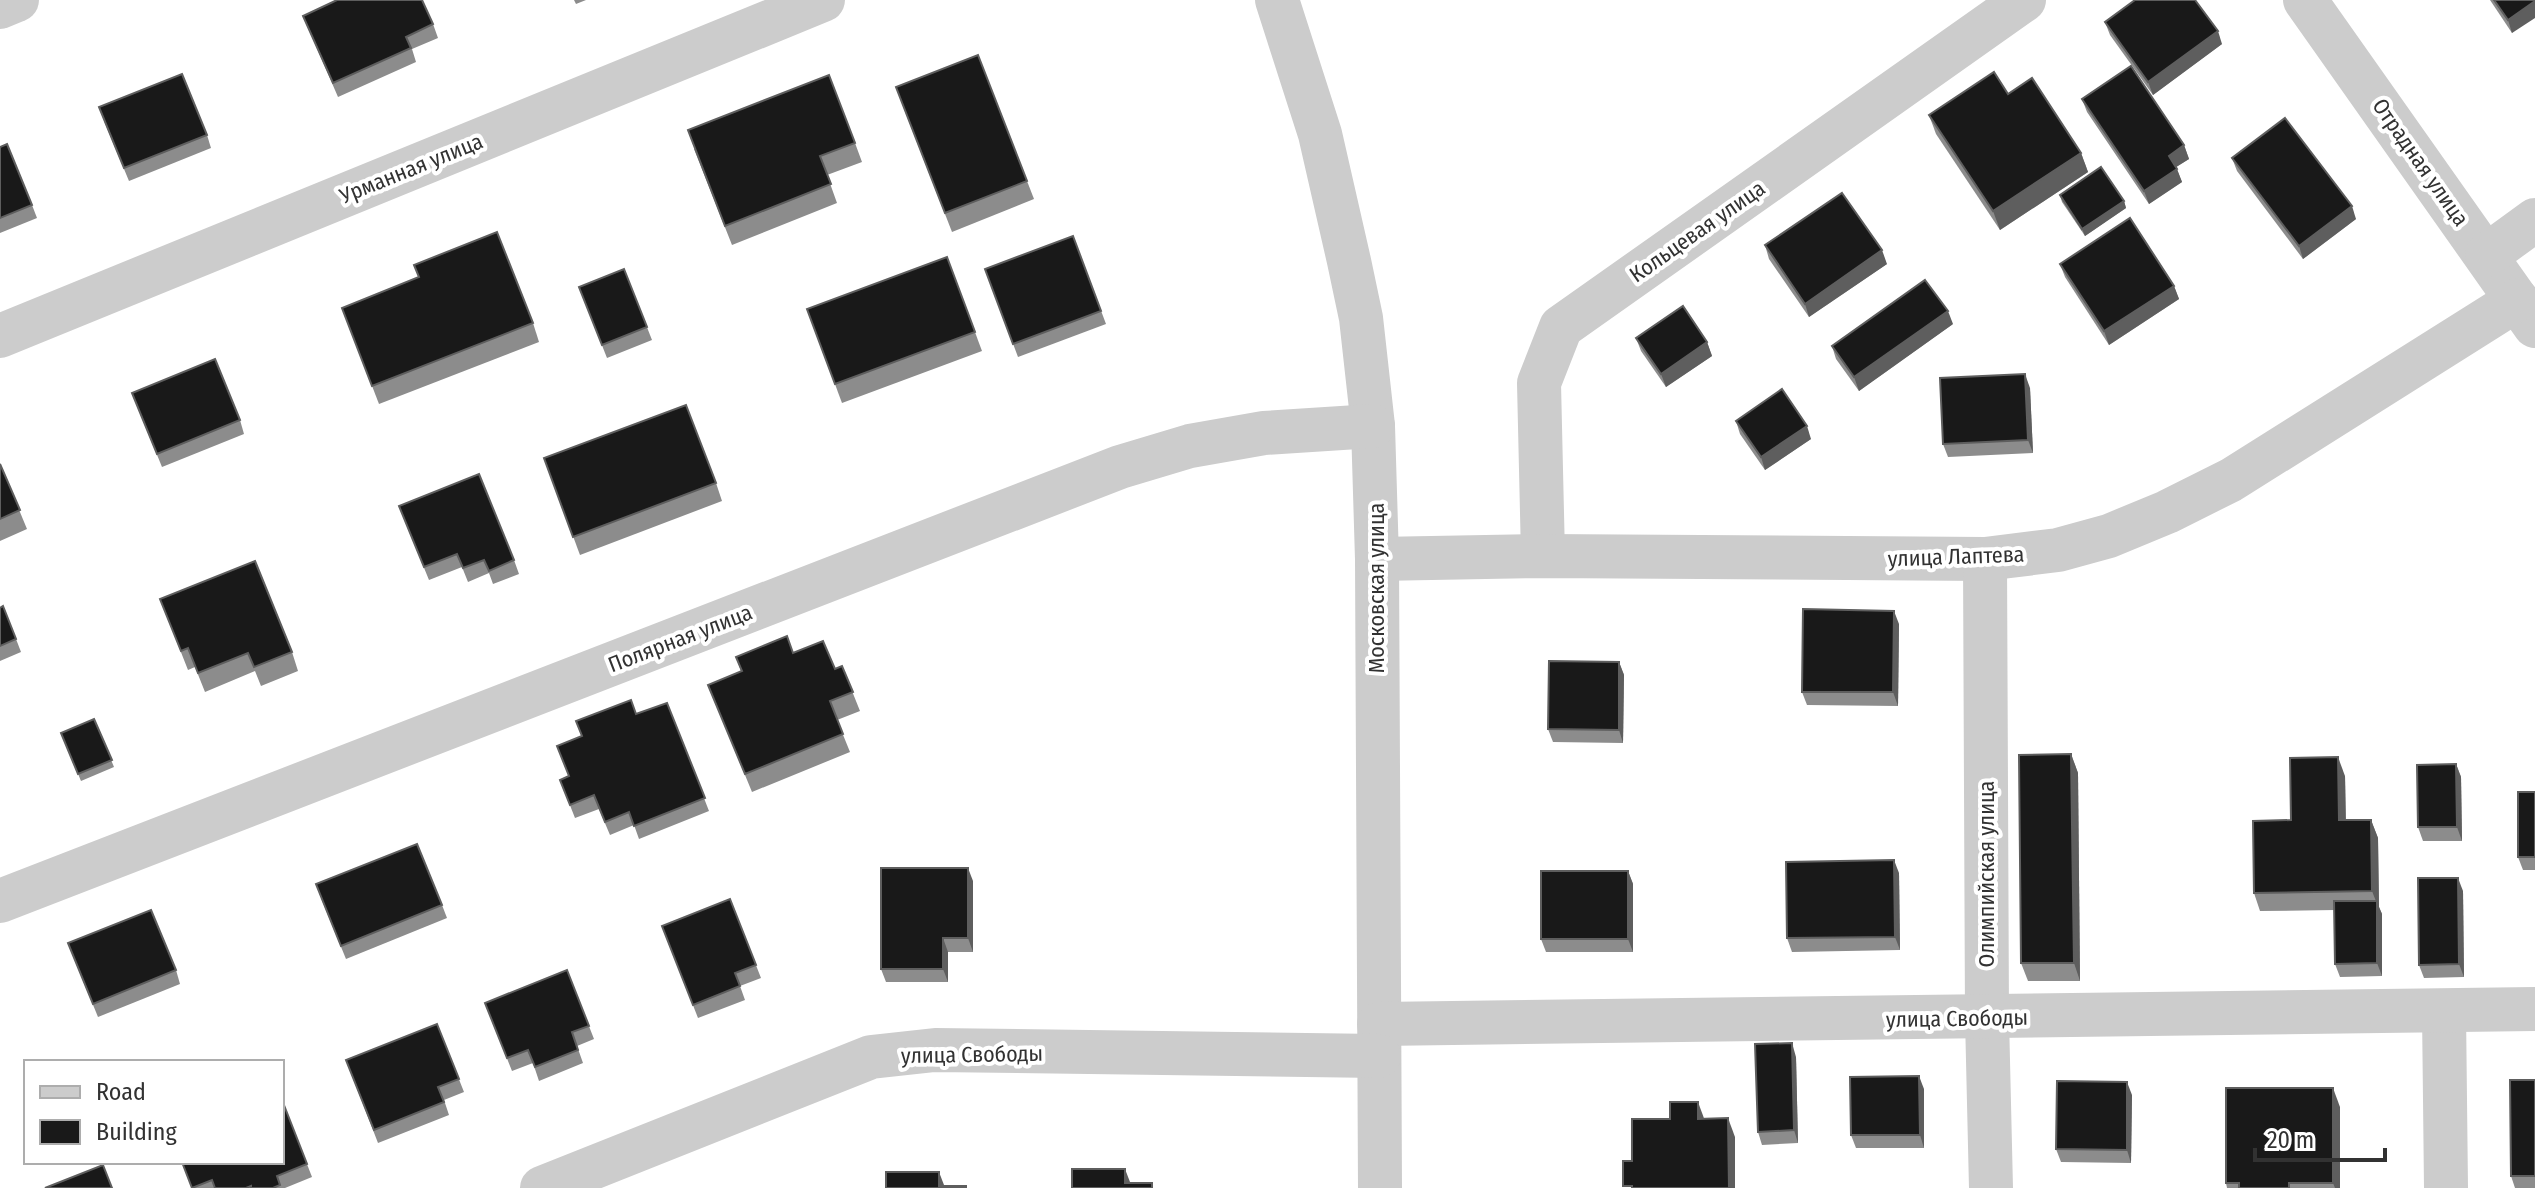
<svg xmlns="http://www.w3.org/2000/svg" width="2535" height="1188" viewBox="0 0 2535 1188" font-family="'Fira Sans Condensed',sans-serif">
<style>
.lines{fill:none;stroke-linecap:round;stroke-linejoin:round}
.minor{stroke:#ccc;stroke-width:44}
.wall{fill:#8c8c8c}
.shaded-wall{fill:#5e5e5e}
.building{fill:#191919;stroke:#5e5e5e;stroke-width:2}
.labels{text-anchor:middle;stroke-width:8;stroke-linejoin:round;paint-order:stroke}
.street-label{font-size:22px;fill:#323232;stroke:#fff}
</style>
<rect width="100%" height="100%" fill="#fff"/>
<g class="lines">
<g class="minor">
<polyline points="1277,0 1320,134 1349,261 1361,318 1373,426 1377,559 1380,1188"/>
<polyline points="2305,0 2535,326"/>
<polyline points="0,7 17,0"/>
<polyline points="2487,255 2535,220"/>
<polyline points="0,336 823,0"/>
<polyline points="1543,556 1539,383 1561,327 2024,0"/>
<polyline points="1377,559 1543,556 1985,559 2058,550 2109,536 2167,512 2231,480 2517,300"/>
<polyline points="1985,559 1987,1018 1991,1188"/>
<polyline points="0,901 1120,467 1190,446 1264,433 1373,426"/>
<polyline points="2444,1011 2446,1188"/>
<polyline points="1379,1024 2535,1009"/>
<polyline points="542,1188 871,1057 935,1050 1379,1056"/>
</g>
</g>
<g class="wall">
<polygon points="574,0 586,0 576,4"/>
<polygon points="2490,0 2535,0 2512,33"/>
<polygon points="303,16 433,24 438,38 412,49 416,62 338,97"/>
<polygon points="2105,22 2222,44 2153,95 2110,35"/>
<polygon points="2008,94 2081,153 2088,172 2000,230 1936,134 1929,115"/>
<polygon points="2082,99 2184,145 2189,159 2176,167 2182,182 2149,204 2087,112"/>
<polygon points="903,106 1027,181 1034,199 952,232"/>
<polygon points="104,121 207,135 211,148 129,181"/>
<polygon points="855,143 862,162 827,175 837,203 732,245 694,149"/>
<polygon points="0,147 32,205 37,218 0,233"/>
<polygon points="2232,158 2356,219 2303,259 2237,171"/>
<polygon points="2060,195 2124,201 2126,208 2085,236 2062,202"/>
<polygon points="1073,236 1106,324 1018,357 985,269"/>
<polygon points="1765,245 1887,264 1809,317 1769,259"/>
<polygon points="947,257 982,351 842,403 807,309"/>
<polygon points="2060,264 2174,286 2179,299 2109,345 2065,277"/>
<polygon points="624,269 652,340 607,358 579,287"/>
<polygon points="342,308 533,323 539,342 379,404"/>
<polygon points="1953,324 1859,391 1836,359 1832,346"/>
<polygon points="1636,338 1707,342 1712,356 1666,387 1641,351"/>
<polygon points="2030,388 2033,453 1948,457 1943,444"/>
<polygon points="137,406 240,420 244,434 162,467"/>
<polygon points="1736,421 1811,439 1765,470 1740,434"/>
<polygon points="544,458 716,483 722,501 580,555"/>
<polygon points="0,464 27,529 0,541"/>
<polygon points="404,519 514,560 519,574 493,584 489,573 468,582 462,567 429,580"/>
<polygon points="160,599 292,652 298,671 261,686 255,671 205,692 195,667 188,670"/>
<polygon points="0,608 16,639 21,652 0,661"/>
<polygon points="1899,624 1898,706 1807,705 1802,692"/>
<polygon points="793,653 835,669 842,666 860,711 837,720 850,752 752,792 708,685 741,671 736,657"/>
<polygon points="1619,662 1624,675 1623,743 1553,742 1548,729"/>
<polygon points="667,703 709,811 639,839 634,825 610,835 599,809 575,818 560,780 569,777 582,737 576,721 636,714"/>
<polygon points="94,719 114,767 81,781 61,733"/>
<polygon points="2071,754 2078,773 2080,981 2028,981 2021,963"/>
<polygon points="2456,764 2461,777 2462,841 2423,841 2418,827"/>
<polygon points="2345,776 2346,820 2371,820 2378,838 2379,907 2382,914 2382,976 2340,977 2335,964 2335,910 2260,911 2254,893 2291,820"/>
<polygon points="2535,792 2535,870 2523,870 2518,857"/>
<polygon points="1628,871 1633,884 1633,952 1546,952 1541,939"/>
<polygon points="1899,873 1900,950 1792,952 1787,938"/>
<polygon points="973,881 973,952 948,952 948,982 886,982 881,969"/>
<polygon points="2463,891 2464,977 2424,978 2419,965"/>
<polygon points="321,898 442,905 447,918 346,959"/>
<polygon points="730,899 761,978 740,986 745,1000 698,1018 662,926"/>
<polygon points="73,956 176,970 180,984 98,1017"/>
<polygon points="567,970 594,1039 577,1046 583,1063 539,1081 533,1063 512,1071 485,1003"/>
<polygon points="437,1024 464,1092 444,1100 449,1115 378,1143 346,1060"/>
<polygon points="1796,1057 1798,1143 1762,1145 1758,1132"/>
<polygon points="2535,1080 2535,1188 2515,1188 2511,1176"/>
<polygon points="1924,1089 1924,1148 1856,1148 1851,1135"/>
<polygon points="2132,1095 2131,1163 2061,1162 2056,1149"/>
<polygon points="282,1100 312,1177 285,1188 192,1188"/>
<polygon points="2340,1107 2340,1188 2227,1188 2226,1183"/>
</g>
<g class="shaded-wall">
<polygon points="2535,1 2535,18 2512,33 2508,20"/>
<polygon points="2218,31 2222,44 2153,95 2148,82"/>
<polygon points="2184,145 2189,159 2173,169 2169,156"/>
<polygon points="2081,153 2088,172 2000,230 1993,211"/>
<polygon points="2177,169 2182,182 2149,204 2144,191"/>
<polygon points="2124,201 2126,208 2085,236 2082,229"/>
<polygon points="2352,206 2356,219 2303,259 2299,246"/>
<polygon points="1882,250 1887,264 1809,317 1805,304"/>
<polygon points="2174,286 2179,299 2109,345 2104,331"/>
<polygon points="1948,311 1953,324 1859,391 1854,377"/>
<polygon points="1707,342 1712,356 1666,387 1661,374"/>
<polygon points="2025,374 2030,388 2033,453 2028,440"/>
<polygon points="1807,426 1811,439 1765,470 1761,457"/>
<polygon points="1894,611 1899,624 1898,706 1893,692"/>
<polygon points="1619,662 1624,675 1623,743 1619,730"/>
<polygon points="2071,754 2078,773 2080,981 2074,963"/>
<polygon points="2338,757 2345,776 2346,838 2339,820"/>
<polygon points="2456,764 2461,777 2462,841 2457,827"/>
<polygon points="2371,820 2378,838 2379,907 2382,914 2382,976 2377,963 2377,904 2372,891"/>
<polygon points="1894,860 1899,873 1900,950 1895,937"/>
<polygon points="968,868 973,881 973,952 968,938"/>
<polygon points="1628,871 1633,884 1633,952 1628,939"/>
<polygon points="2458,878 2463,891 2464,977 2459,964"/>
<polygon points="943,938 948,952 948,982 943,969"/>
<polygon points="1792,1043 1796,1057 1798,1143 1794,1130"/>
<polygon points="1919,1076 1924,1089 1924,1148 1920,1135"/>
<polygon points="2127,1082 2132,1095 2131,1163 2127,1150"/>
<polygon points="2333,1088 2340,1107 2340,1188 2335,1188 2333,1183"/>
<polygon points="1698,1102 1705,1121 1698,1119"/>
<polygon points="1728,1118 1735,1137 1735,1188 1729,1188"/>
<polygon points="1125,1169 1130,1182 1130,1188 1125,1183"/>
<polygon points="939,1172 944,1185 944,1188 939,1186"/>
</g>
<g class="building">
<polygon points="337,0 422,0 433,24 406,37 411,48 333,83 303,16"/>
<polygon points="2135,0 2195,0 2218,31 2148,82 2105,22"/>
<polygon points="2494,0 2535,0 2535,1 2508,20"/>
<polygon points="978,55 1027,181 945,213 896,87"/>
<polygon points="2131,66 2184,145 2169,156 2177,169 2144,191 2082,99"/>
<polygon points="1994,72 2008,94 2032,78 2081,153 1993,211 1929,115"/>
<polygon points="182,74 207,135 124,168 99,107"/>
<polygon points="829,75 855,143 820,156 831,184 725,226 688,130"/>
<polygon points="2285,118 2352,206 2299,246 2232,158"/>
<polygon points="7,144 32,205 0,218 0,147"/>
<polygon points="2101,167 2124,201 2082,229 2060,195"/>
<polygon points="1842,193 1882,250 1805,304 1765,245"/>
<polygon points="2130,218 2174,286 2104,331 2060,264"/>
<polygon points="497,232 533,323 372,386 342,308 419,277 414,265"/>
<polygon points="1073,236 1101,311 1013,344 985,269"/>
<polygon points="947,257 975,332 835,384 807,309"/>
<polygon points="624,269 647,327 602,345 579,287"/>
<polygon points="1925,280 1948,311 1854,377 1832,346"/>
<polygon points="1683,306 1707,342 1661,374 1636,338"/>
<polygon points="215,359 240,420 157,454 132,393"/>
<polygon points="2025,374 2028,440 1943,444 1940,378"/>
<polygon points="1782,389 1807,426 1761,457 1736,421"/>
<polygon points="686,405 716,483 573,537 544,458"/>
<polygon points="0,464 20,510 0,519"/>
<polygon points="479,474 514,560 489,571 484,560 463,568 457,554 424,567 399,506"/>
<polygon points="255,561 292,652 254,667 248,653 198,673 188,648 181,651 160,599"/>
<polygon points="3,606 16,639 0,646 0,608"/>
<polygon points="1803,609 1894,611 1893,692 1802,692"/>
<polygon points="787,636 793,653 823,641 835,669 842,666 853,692 830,701 843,734 745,774 708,685 742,671 736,657"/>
<polygon points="1549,661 1619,662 1619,730 1548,729"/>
<polygon points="631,700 636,714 667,703 705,798 634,826 629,812 605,822 594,795 570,805 560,780 569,776 557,746 582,736 576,721"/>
<polygon points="94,719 112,760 78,774 61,733"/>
<polygon points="2071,754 2074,963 2021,963 2019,755"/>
<polygon points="2338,757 2339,820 2371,820 2372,891 2254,893 2253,821 2291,820 2290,758"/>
<polygon points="2456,764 2457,827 2418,827 2417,765"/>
<rect x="2518" y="792" width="17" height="65"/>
<polygon points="417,844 442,905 341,946 316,884"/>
<polygon points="1894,860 1895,937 1787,938 1786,862"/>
<polygon points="881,868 968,868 968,938 943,938 943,969 881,969"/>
<rect x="1541" y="871" width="87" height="68"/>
<polygon points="2418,878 2458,878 2459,964 2419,965"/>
<polygon points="730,899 756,965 735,973 740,986 693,1005 662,926"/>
<polygon points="2334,901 2377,901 2377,963 2335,964"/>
<polygon points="151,910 176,970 93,1004 68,943"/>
<polygon points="567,970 589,1026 572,1032 578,1050 535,1067 528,1050 507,1058 485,1003"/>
<polygon points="437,1024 459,1079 438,1087 444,1102 374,1130 346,1060"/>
<polygon points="1792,1043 1794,1130 1758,1132 1755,1044"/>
<polygon points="1919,1076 1920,1135 1851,1135 1850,1077"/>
<polygon points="2510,1080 2535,1080 2535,1176 2511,1176"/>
<polygon points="2057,1081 2127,1082 2127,1150 2056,1149"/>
<polygon points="2226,1088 2333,1088 2333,1183 2289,1183 2289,1188 2239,1188 2239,1183 2226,1183"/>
<polygon points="282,1100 307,1164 277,1176 280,1185 273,1188 251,1188 251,1186 246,1188 215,1188 212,1180 192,1188 182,1162 282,1162"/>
<polygon points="1670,1102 1698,1102 1698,1119 1728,1118 1729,1188 1632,1188 1632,1186 1623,1186 1623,1161 1632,1161 1632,1119 1670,1119"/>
<polygon points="103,1165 112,1188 45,1188"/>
<polygon points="1072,1169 1125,1169 1125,1183 1152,1183 1152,1188 1072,1188"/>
<polygon points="886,1172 939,1172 939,1186 966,1186 966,1188 886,1188"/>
</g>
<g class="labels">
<g class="street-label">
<text transform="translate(2421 162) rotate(55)" y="8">Отрадная улица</text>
<text transform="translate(411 168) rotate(-22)" y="8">Урманная улица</text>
<text transform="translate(1697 231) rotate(-35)" y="8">Кольцевая улица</text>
<text transform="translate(1956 556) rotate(-2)" y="8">улица Лаптева</text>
<text transform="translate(1376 588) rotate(-90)" y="8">Московская улица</text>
<text transform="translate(680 638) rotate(-21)" y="8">Полярная улица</text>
<text transform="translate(1986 874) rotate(-90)" y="8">Олимпийская улица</text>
<text transform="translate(1957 1018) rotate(-1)" y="8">улица Свободы</text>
<text transform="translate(972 1054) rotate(-1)" y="8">улица Свободы</text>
</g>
</g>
<rect x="24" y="1060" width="260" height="104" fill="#ffffff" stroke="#adadad" stroke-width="2"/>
<rect x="40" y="1086" width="40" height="12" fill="#cccccc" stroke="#adadad" stroke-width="2"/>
<text x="96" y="1100" font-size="24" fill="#323232">Road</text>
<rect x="40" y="1120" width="40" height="24" fill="#191919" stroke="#adadad" stroke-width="2"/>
<text x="96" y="1140" font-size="24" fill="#323232">Building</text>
<path d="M2255 1148v12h130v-12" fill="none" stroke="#323232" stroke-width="4"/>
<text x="2267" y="1148" font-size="24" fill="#323232" stroke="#ffffff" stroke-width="6" paint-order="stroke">20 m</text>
</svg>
